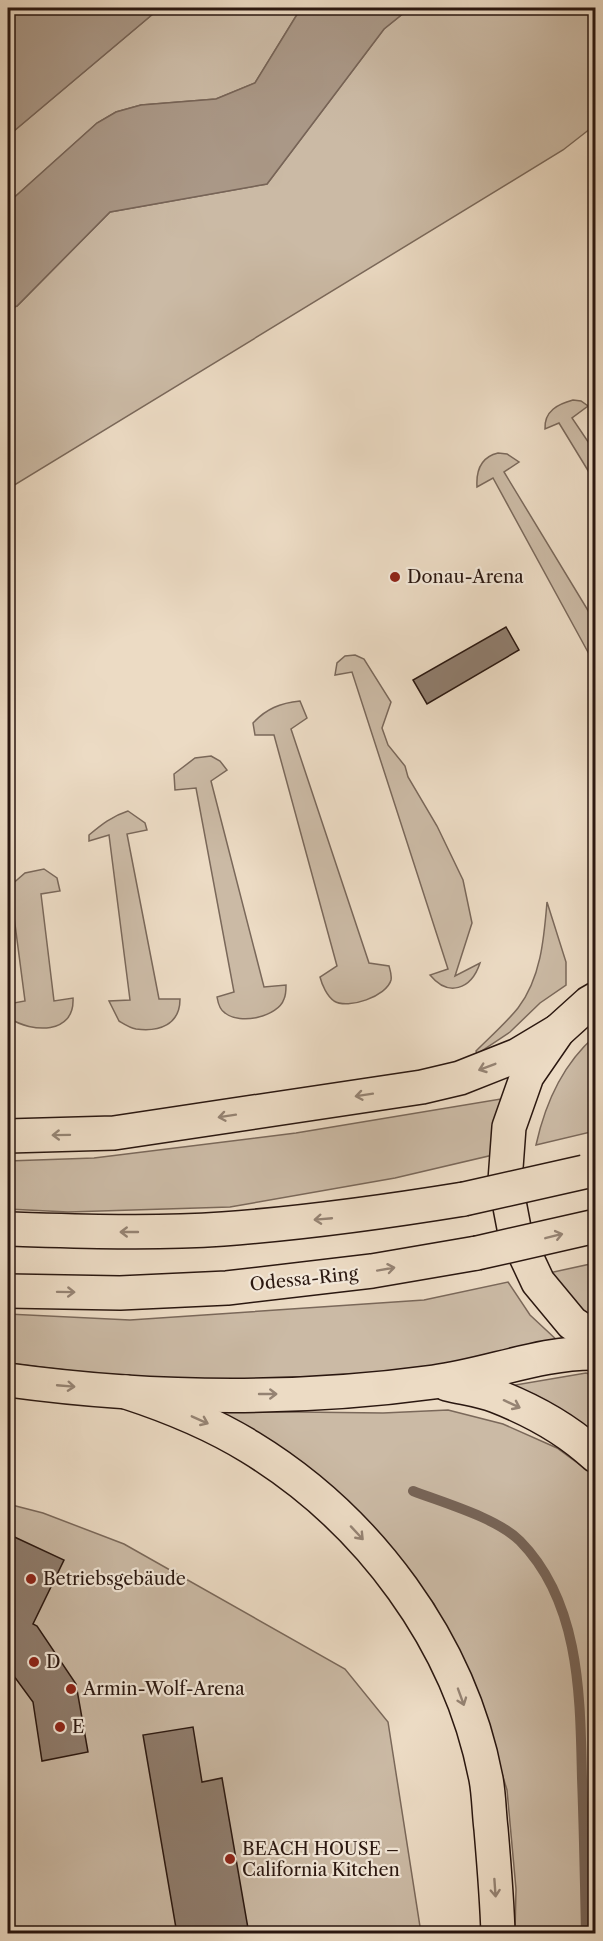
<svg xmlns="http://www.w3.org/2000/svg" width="603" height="1941" viewBox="0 0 603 1941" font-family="'Libre Caslon Text',serif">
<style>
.green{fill:#cbbaa5;stroke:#7a685a;stroke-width:1.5}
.water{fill:#aa9887;stroke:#776457;stroke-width:1.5}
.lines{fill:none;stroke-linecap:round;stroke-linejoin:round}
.stream{stroke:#776457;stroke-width:10}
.building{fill:#8f7d6e;stroke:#2a1710;stroke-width:1.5}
.primary-casing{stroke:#2a1710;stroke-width:36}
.highway-casing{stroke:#2a1710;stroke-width:36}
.primary{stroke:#ecdbc4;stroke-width:33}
.highway{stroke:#ecdbc4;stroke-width:33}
.highway-bridge-casing{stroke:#2a1710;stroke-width:36;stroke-linecap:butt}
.highway-bridge{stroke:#ecdbc4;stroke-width:33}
.oneway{stroke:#958373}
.poi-dot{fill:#8f2418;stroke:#f3e8d9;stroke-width:2}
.labels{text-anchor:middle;stroke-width:4.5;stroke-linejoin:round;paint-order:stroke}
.poi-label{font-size:18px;fill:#2a1710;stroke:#f3e8d9;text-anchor:start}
.street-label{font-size:18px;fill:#2a1710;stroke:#f3e8d9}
</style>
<rect width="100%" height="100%" fill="#ecdbc4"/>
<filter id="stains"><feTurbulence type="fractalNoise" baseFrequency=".00333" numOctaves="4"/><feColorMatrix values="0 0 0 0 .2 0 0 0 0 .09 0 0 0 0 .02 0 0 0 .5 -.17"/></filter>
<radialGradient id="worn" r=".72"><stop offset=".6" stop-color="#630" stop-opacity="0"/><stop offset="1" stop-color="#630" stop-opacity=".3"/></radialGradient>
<g class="green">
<polygon points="160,8 301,8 255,83 216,99 141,105 116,112 97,123 8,203 8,136"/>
<polygon points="410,8 595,8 595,125 563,150 8,489 8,309 17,306 110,212 267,184 384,29"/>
<path d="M573,400L581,401L588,406L572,418L595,452V482L559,423L545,429C544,411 558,404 573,400Z"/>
<path d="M498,453L507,454L519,462L504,472L595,622V665L493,478L477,487C476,471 481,457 498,453Z"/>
<path d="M355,655L364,659L391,702L382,728L388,745L405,766L408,777L437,826L463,880L472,923L455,976L480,963C471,990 448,997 430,975L448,969L352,672L335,675L337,663L345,656Z"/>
<path d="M300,701L307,718L291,729L369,963L389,966C390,970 392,975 391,980C387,996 348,1010 334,1001C327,996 322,985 320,977L337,966L274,735H255L253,723C266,709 280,703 300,701Z"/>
<path d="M211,756L220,761L227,770L211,781L264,987L286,985C286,990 286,995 284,999C278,1017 240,1025 225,1013C220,1010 218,1003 217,997L234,992L196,788L175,790L174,774L195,758Z"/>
<path d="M128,811L145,823L147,830L127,834L159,999H180C180,1025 159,1032 136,1029C130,1028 124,1024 119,1021L109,1001L130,1000L109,835L89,841V835C101,825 112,816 128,811Z"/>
<path d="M44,869L57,878L60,891L41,894L54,1001L73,998C75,1035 32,1033 9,1018L8,1004L25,1001L10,886L25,873Z"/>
<path d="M547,902L566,962V985L540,1003L510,1032L477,1054L476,1051C490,1037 506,1023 518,1008C541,978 544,938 547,902Z"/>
<path d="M595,1036V1131L536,1145C545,1104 563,1064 595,1036Z"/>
<polygon points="513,1097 497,1154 395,1178 230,1207 68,1212 8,1209 8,1161 94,1158 296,1133"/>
<polygon points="595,1263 595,1324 549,1273"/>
<path d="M508,1282L530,1315L560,1343C476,1358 393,1376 308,1380C208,1385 106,1376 8,1363V1314L130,1320L424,1300Z"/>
<polygon points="586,1373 595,1376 595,1438 498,1388"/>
<polygon points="448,1410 503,1424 557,1448 595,1476 595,1933 515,1933 516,1889 507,1790 475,1685 434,1604 373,1528 199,1411 383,1413"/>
<polygon points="8,1504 43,1513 124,1544 345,1669 388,1722 421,1933 8,1934"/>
</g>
<g class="water">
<polygon points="8,8 160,8 8,136"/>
<polygon points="301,8 410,8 384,29 267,184 110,212 17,306 8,309 8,203 97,123 116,112 141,105 216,99 255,83"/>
</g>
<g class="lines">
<path class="stream" d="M413,1491C444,1503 497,1518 520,1541C581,1603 580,1698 582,1778C584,1830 585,1882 586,1934"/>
</g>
<g class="building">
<polygon points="506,627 519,650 427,704 413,680"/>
<polygon points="8,1534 64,1560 33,1624 37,1626 76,1684 88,1752 42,1761 33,1702 11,1672 8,1680"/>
<polygon points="193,1727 202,1782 222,1778 249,1934 177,1934 143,1735"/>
</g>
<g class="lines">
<g class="primary-casing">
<polyline id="primary" points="596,999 589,1003 558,1031 527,1076 509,1127 505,1181 515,1233 538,1282 572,1323 596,1339"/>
</g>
<g class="highway-casing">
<g id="highway">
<polyline points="8,1136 114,1133 422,1087 460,1078 518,1055 558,1031"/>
<path d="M8,1229C79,1231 151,1234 223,1229C304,1223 384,1212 464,1199"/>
<polyline points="8,1291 120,1293 227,1288 372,1271 477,1253"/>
<path d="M8,1380C148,1399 294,1401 434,1382C488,1375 541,1352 596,1353"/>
<path d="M447,1384C463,1388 481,1390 496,1396C532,1410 568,1430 596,1456"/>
<path d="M126,1392C169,1406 211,1423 250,1447C368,1519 460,1642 486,1779C489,1795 489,1813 491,1829C494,1864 497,1899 498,1934"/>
</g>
</g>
<use href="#primary" class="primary"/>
<use href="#highway" class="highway"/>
<g class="highway-bridge-casing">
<g id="highway-bridge">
<polyline points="464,1199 584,1172"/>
<polyline points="477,1253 596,1226"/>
</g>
</g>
<use href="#highway-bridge" class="highway-bridge"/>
</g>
<defs><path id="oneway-shaft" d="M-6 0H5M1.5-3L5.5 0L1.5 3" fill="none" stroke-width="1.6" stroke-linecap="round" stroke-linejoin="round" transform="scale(1.5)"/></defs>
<g class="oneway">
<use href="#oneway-shaft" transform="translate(487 1067) rotate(159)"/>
<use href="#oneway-shaft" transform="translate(364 1095) rotate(171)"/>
<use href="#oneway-shaft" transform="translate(227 1116) rotate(171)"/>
<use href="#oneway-shaft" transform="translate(61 1135) rotate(179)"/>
<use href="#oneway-shaft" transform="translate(323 1219) rotate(175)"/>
<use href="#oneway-shaft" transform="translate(129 1232) rotate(180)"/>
<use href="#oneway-shaft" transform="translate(554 1236) rotate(-14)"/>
<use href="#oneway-shaft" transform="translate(386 1269) rotate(-10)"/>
<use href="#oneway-shaft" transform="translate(66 1292) rotate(1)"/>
<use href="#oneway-shaft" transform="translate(66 1386) rotate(5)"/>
<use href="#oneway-shaft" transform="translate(268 1394)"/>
<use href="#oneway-shaft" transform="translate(512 1404) rotate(25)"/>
<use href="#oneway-shaft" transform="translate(200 1420) rotate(24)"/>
<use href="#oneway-shaft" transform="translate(357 1533) rotate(47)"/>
<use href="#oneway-shaft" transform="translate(461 1697) rotate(70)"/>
<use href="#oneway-shaft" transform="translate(495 1888) rotate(86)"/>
</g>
<g class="poi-dot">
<circle cx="395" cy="577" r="6"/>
<circle cx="31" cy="1579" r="6"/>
<circle cx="34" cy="1662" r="6"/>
<circle cx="71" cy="1689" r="6"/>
<circle cx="60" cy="1727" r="6"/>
<circle cx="230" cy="1859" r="6"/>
</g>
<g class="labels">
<g class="poi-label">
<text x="407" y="583">Donau-Arena</text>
<text x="43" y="1585">Betriebsgebäude</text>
<text x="46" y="1668">D</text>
<text x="83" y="1695">Armin-Wolf-Arena</text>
<text x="72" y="1733">E</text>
<text x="242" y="1855">BEACH HOUSE –<tspan x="242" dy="21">California Kitchen</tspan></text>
</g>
<g class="street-label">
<text transform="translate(304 1279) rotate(-6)" y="6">Odessa-Ring</text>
</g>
</g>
<rect width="603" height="1941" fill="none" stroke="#ecdbc4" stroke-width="30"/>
<rect x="9" y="9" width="585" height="1923" fill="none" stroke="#2a1710" stroke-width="3"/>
<rect x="15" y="15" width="573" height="1911" fill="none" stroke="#2a1710" stroke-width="1.5"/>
<rect width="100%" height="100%" filter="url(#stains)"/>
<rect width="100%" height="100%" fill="url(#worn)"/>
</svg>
